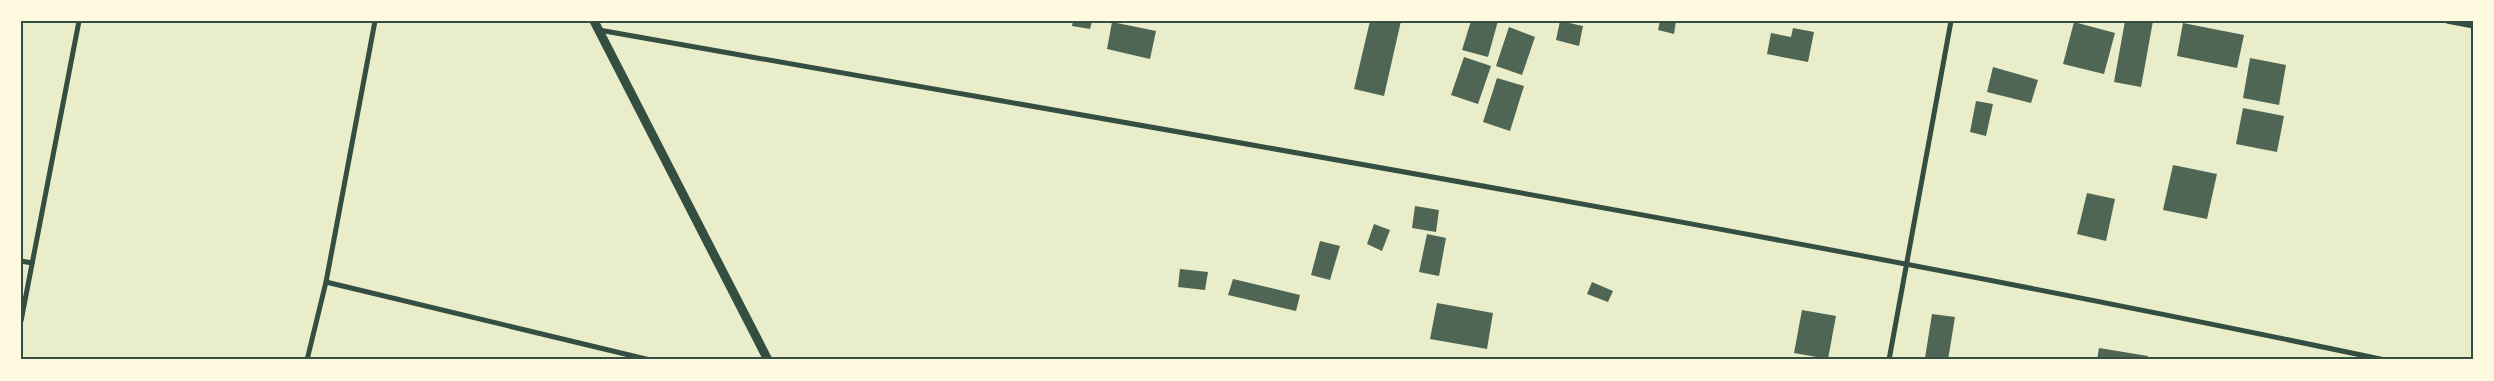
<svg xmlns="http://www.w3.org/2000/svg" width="2494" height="381" viewBox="0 0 2494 381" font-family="'Fira Sans Condensed',sans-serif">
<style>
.building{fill:#4f6655}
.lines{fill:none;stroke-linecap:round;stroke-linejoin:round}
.minor{stroke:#344e41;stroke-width:5}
.tertiary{stroke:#344e41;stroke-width:9}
.neatline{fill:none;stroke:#344e41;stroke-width:2}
</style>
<rect width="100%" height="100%" fill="#e9edc9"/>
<g class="building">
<polygon points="1073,21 1092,21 1090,29 1072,26"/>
<polygon points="1370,21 1401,21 1384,96 1354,89"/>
<polygon points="1471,21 1498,21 1488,57 1462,50"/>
<polygon points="1560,21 1583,26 1579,46 1556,40"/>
<polygon points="1660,21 1676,21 1674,34 1658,30"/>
<polygon points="2125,21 2153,21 2141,87 2114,82"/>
<polygon points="1112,22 1156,31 1150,59 1107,49"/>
<polygon points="2074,22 2115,33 2104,74 2063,64"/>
<polygon points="2183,23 2244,35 2237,68 2177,56"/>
<polygon points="1509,27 1535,37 1522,75 1496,66"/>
<polygon points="1793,28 1814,32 1808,62 1767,54 1771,33 1791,37"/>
<polygon points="1464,57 1491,66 1478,104 1451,95"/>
<polygon points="2250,58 2286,65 2279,105 2243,98"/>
<polygon points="1993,67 2038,80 2031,103 1987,92"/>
<polygon points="1497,78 1524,86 1510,131 1483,122"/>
<polygon points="1976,101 1993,104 1986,136 1970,132"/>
<polygon points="2243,108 2284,116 2277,152 2236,144"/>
<polygon points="2173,165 2217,174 2207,219 2163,210"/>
<polygon points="2087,193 2115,199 2106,241 2077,234"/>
<polygon points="1415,206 1439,210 1436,232 1412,228"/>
<polygon points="1374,224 1390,230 1382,251 1367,244"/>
<polygon points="1427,234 1446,238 1439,276 1419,272"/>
<polygon points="1320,241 1340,246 1330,280 1311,275"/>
<polygon points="1180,269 1208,272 1205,290 1178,287"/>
<polygon points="1233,279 1300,295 1296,311 1228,295"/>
<polygon points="1592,282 1613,291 1608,302 1587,294"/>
<polygon points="1437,303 1493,313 1487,349 1430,339"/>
<polygon points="1802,310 1836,316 1828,359 1794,353"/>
<polygon points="1932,314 1955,317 1948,360 1925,358"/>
<polygon points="2099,348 2148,356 2147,360 2097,360"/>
</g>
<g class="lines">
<g class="minor">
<polyline points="2447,21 2473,26"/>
<path d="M599,30C1195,136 1793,235 2385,360"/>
<polyline points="21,261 32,263"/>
<polyline points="326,282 650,360"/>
<polyline points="21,321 79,21"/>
<polyline points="307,360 326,282 375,21"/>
<polyline points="1889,360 1951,21"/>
</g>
<polyline class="tertiary" points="594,21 768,360"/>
</g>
<rect width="2494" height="381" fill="none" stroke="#fefae0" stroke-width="45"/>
<rect x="22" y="22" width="2450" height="336" class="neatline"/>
</svg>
